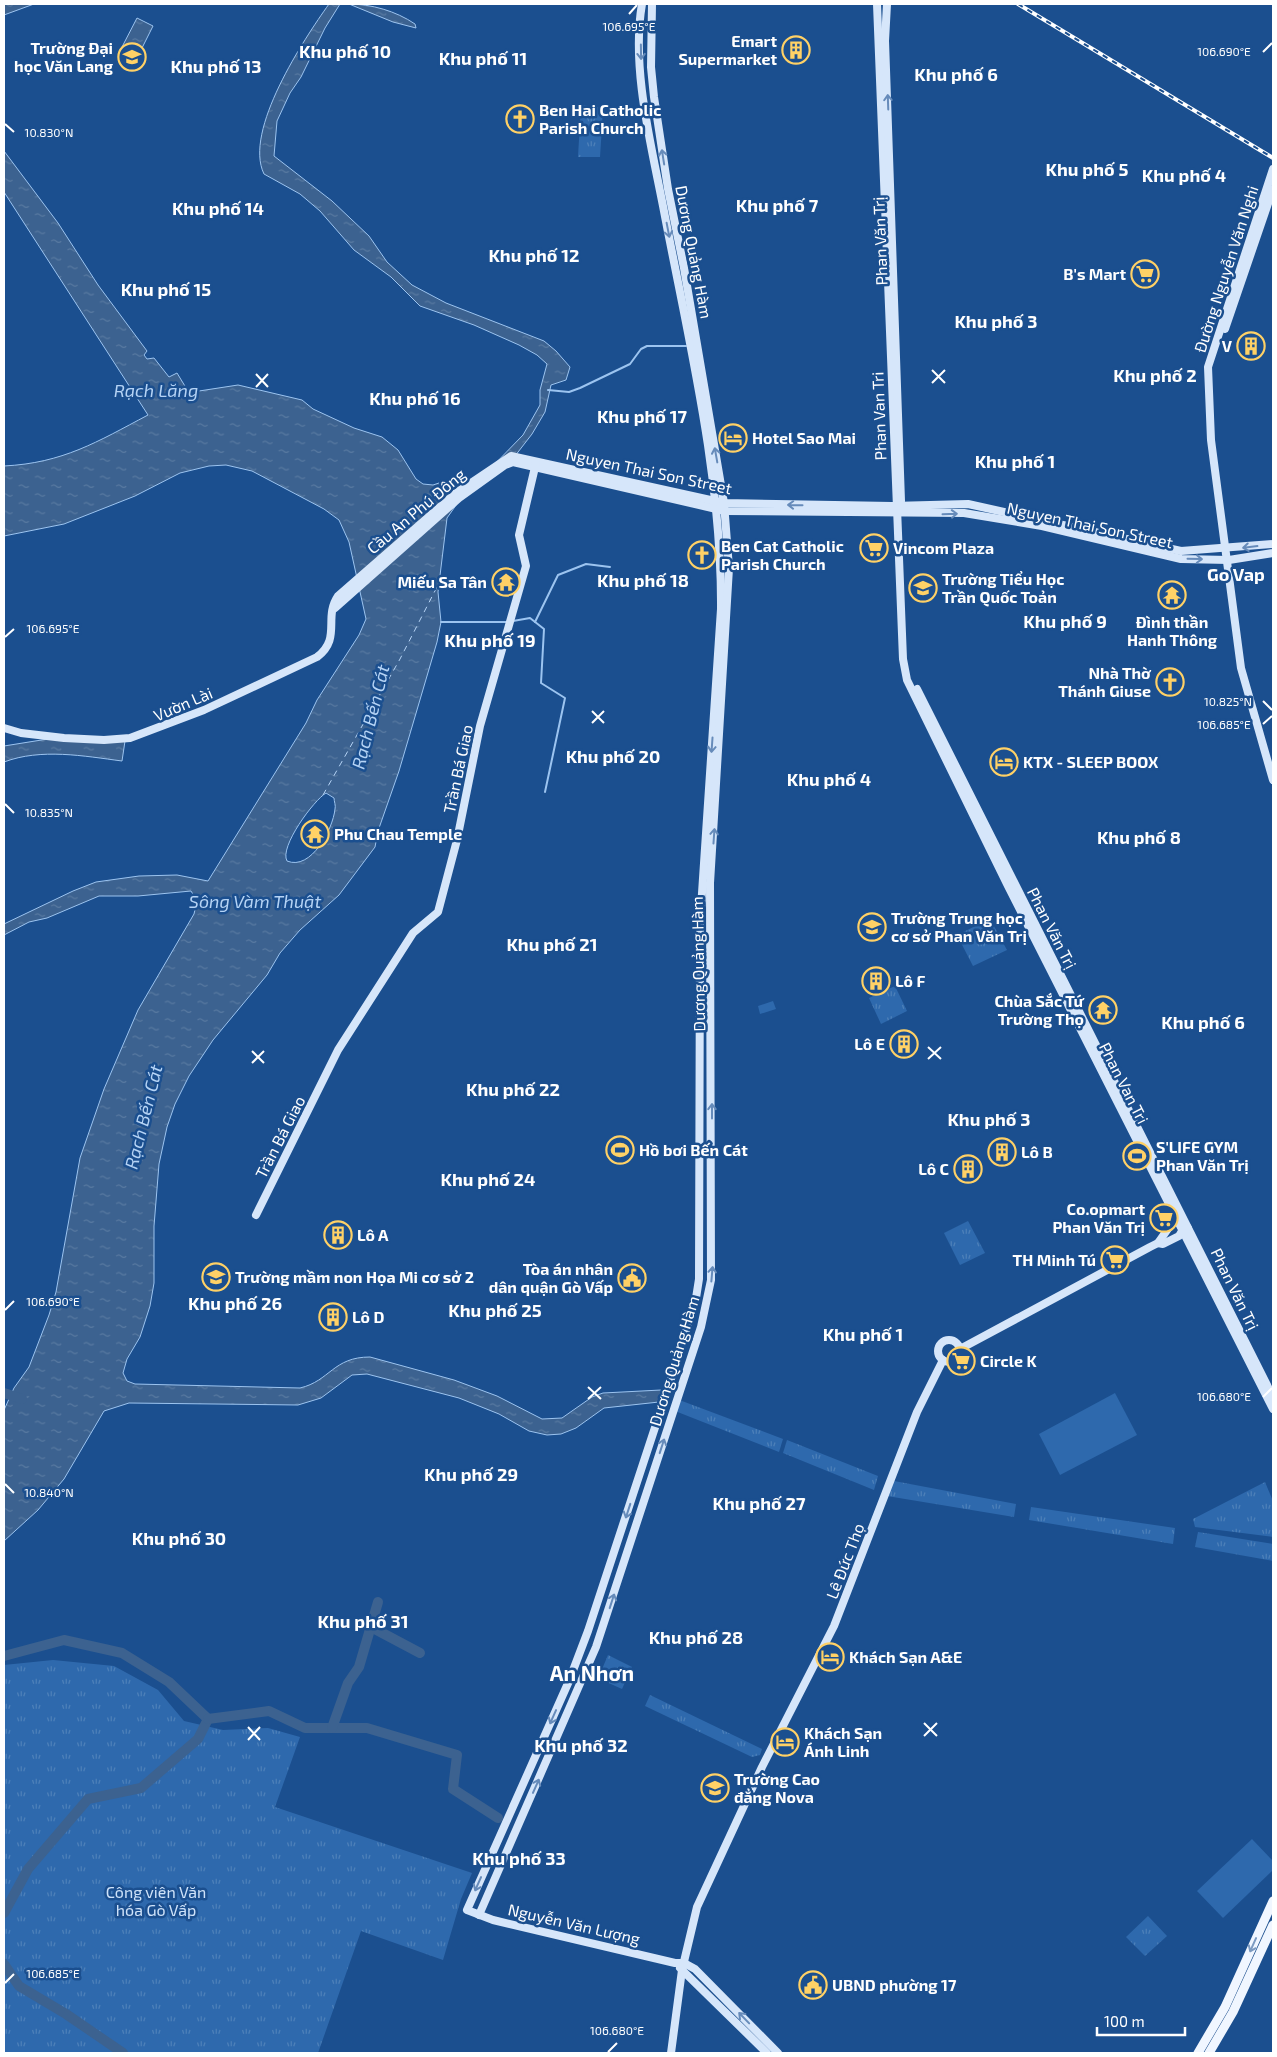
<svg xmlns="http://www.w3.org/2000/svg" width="1277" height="2057" viewBox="0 0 1277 2057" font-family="'Exo 2',sans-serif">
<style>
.grass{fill:url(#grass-tufts)}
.pitch{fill:#2e69ad}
.water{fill:url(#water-ripples);stroke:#9cc4f0;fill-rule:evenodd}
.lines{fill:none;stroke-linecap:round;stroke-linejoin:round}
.stream{stroke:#9cc4f0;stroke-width:2}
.river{stroke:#3c6290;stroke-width:10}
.ferry{stroke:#b5d3f5;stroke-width:1;stroke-dasharray:6 5;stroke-linecap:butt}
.secondary{stroke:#d6e6fa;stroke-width:8}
.primary{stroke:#f0f6ff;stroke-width:9}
.rail-casing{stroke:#fff;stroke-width:4}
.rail{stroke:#1b4f8f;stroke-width:2;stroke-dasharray:5.5;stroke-linecap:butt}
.oneway{stroke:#668bba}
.oneway2{stroke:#7b9ac1}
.ticks{fill:none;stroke:#fff;stroke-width:2}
.labels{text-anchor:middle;stroke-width:5;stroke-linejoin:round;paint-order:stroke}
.poi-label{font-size:16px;font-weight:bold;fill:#fff;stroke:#1b4f8f;text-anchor:start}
.street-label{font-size:16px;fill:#fff;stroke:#1b4f8f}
.park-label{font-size:16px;fill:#cfe3fa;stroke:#1b4f8f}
.neighbourhood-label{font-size:18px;font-weight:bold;fill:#fff;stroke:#1b4f8f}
.water-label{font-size:18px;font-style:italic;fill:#b5d3f5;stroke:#1b4f8f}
.district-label{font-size:21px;font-weight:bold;fill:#fff;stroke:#1b4f8f}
.ticks-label{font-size:12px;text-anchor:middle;fill:#fff;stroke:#1b4f8f;stroke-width:5;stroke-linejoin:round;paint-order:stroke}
</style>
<defs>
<pattern id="grass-tufts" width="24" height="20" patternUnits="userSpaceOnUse" patternTransform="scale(1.25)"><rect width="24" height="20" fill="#2e69ad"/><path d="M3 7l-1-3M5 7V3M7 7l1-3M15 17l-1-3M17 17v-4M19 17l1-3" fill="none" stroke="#4d80b9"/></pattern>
<pattern id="water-ripples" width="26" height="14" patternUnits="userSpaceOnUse" patternTransform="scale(1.25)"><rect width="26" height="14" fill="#3c6290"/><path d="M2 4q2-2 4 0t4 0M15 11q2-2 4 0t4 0" fill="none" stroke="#597aa1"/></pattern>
</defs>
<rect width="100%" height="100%" fill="#1b4f8f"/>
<g class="grass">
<polygon points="581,105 603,108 600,157 578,157"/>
<polygon points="990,919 1007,950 973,966 957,935"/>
<polygon points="895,986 907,1011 881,1024 869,998"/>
<polygon points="968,1221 985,1253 960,1265 944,1233"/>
<polygon points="674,1398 783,1439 779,1452 670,1409"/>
<polygon points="787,1440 878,1476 874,1490 783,1453"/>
<polygon points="894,1481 1016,1504 1014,1517 887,1496"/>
<polygon points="1265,1482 1273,1501 1273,1537 1195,1527 1193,1519"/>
<polygon points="1031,1507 1175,1528 1173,1544 1029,1520"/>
<polygon points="1198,1532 1273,1544 1273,1561 1195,1547"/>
<polygon points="608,1655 632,1667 622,1689 602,1680 600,1674"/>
<polygon points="53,1660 114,1666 158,1690 184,1721 223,1730 268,1728 300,1737 275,1807 472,1873 461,1899 443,1960 361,1931 318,2053 4,2053 4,1665"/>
<polygon points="650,1695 762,1749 760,1755 752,1757 645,1706"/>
<polygon points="1148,1916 1167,1936 1145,1956 1126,1937"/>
</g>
<g class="pitch">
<polygon points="773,1001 776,1009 760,1014 758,1006"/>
<polygon points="1115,1393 1137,1435 1060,1475 1039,1434"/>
<polygon points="1252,1839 1273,1861 1273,1870 1223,1918 1197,1891"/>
</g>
<g class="water">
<polygon points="4,4 34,4 4,15"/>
<path d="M329,4H340L325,28L301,77L290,93L277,121L274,156L332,201L369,236L387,262L412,285L446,303L544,341L556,351L570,367L566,380L551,385L545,412L532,434L508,465L459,501L447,518L438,592L441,622L437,642L399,771L378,831L375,847L339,895L300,930L280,953L267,975L213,1040L189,1076L175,1104L167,1127L159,1164L154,1226V1283L150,1306L140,1337L127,1359L123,1373L127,1381L135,1384L300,1388C330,1381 333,1357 370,1357L454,1380L497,1396L542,1419L562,1418L592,1397L603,1393L661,1390L659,1402L604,1408L576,1428L561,1434L547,1435L529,1431L499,1414L459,1398L367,1374L352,1375L321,1398L298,1405L129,1403L104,1411L64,1479L38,1510L4,1541V1410L14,1388L29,1367L49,1315L56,1292L80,1158L104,1089L138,1010L194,914L197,901L191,891L138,896H99L47,918L29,922L4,935V924L73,891L96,882L139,876L177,875L208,881L306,723L317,700L359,635L366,619L349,542L339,520L324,509L252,471L226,465L209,466L180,473L135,496L64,524L4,536V466C63,463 97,442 148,415L4,192V151L58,223L98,285L147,351L144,355L147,359L154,358L169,377L177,373L191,396L199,391L238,385L302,400L313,409L354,428L382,437L398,450L416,479L423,484L433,485L445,481L474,480L489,470L523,435L540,405V390L547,364L537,355L519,345L474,325L420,306L391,277L354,250L320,211L300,194L264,174C243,131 304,39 329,4ZM326,793L334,798C334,801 336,806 335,809C333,829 311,871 287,861C279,847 314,800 326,793Z"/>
<path d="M349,4C371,4 396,11 415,24L416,28L393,22Z"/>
<polygon points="137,18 153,26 138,56 122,47"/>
<path d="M54,738L125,741L122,761C84,756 41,748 4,762V746Z"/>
<polygon points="629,1140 633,1150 611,1159 607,1149"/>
</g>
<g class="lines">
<g class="stream">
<polyline points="548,390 569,392 580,388 630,364 641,349 647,346 686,346"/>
<polyline points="513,621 530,618 544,629 541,683 565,698 545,792"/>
<polyline points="441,622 508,622"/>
<polyline points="535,622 558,575 586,564 610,567"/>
</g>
<g class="river">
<polyline points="4,1393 22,1399"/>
<polyline points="371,1627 420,1653"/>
<polyline points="4,1656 64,1640 122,1653 169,1682 208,1719 198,1739 141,1788 88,1799 28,1869 4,1913"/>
<polyline points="208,1719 269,1711 305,1728 367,1728 457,1755 453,1789 498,1818"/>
<polyline points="332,1728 348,1683 359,1667 378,1602"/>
<polyline points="4,1964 19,1986 66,2014 123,2053"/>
</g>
<polyline class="ferry" points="323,795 400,659 439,583"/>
<g class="secondary">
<path d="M642,4C631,67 651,144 663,206C688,338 722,474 721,609L700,923L699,1279L696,1298L668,1388L588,1631L569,1681L467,1910L493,1920L675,1963H684L695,1969L778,2053"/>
<polyline points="877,4 903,659 907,680 1008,886 1273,1409"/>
<polyline points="887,4 885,41 901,501"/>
<polyline points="1273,169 1208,367 1211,440 1241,668 1273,780"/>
<polyline points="1225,329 1273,189"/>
<polyline points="335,608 459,498 505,465 513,462 725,511 964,513 1042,526 1181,559 1229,560 1273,553"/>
<polyline points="917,689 1273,1397"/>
<path d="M4,728L21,733L64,738L104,740L130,738L204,710L317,657C342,638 323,618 338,596L456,493L511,456L724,503L892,506L968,504L1181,551L1273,544"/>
<polyline points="256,1215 338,1050 413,933 438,912 457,840 480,726 526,566 519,535 536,463"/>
<polyline points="1158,1243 1172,1223 1174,1211"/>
<circle cx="949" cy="1351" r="11"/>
<polyline points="960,1349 1150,1247 1158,1243 1163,1244 1179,1236 1182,1231 1188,1228"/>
<polyline points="479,1915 596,1647 701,1327 711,1280 710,883 729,568 724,503 684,268 668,189 654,97 651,67 652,4"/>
<polyline points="680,1968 767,2053"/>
<polyline points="671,2053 682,1970 697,1907 762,1767 834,1626 917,1412 943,1360"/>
</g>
<g class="primary">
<polyline points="1198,2053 1225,2007 1273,1901"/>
<polyline points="1209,2053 1233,2012 1273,1925"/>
</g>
<g class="rail-casing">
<polyline id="rail" points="1018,4 1273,158"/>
</g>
<use href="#rail" class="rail"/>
</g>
<defs><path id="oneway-shaft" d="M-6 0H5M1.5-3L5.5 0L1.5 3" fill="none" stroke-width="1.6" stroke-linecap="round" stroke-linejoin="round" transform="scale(1.25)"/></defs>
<g class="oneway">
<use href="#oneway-shaft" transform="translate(641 52) rotate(89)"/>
<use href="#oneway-shaft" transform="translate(888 102) rotate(-92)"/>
<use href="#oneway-shaft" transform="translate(663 157) rotate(-99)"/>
<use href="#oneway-shaft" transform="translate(668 230) rotate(79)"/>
<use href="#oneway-shaft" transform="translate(716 455) rotate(-100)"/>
<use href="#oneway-shaft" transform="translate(795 505) rotate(-179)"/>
<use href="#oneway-shaft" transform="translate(950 514) rotate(-2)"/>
<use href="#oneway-shaft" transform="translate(1250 547) rotate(173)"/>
<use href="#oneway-shaft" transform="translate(1195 559) rotate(1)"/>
<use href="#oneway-shaft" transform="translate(712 745) rotate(94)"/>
<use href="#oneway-shaft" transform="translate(714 836) rotate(-86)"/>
<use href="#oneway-shaft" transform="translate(712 1111) rotate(-90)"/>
<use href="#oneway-shaft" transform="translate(712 1274) rotate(-85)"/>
<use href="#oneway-shaft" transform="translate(662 1446) rotate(-72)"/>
<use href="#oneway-shaft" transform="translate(628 1511) rotate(108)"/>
<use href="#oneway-shaft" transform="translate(612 1601) rotate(-72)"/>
<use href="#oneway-shaft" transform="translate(553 1717) rotate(114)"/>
<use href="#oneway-shaft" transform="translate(536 1786) rotate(-66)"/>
<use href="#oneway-shaft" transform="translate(478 1884) rotate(114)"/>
<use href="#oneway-shaft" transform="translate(744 2018) rotate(-134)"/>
</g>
<use class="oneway2" href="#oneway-shaft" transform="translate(1253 1945) rotate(114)"/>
<path class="ticks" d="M629,14L637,5M1263,52L1272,43M5,124L14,132M932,370L945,383M256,374L268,387M932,383L945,370M256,387L268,374M5,637L14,629M1263,701L1272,710M592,711L604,723M592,723L604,711M1263,724L1272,716M5,804L14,813M928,1047L941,1059M252,1051L264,1063M928,1059L941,1047M252,1063L264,1051M5,1310L14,1301M588,1387L601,1399M1263,1397L1272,1388M588,1399L601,1387M5,1484L14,1493M924,1723L937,1736M248,1727L260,1740M924,1736L937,1723M248,1740L260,1727M5,1983L14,1974M608,2052L617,2043"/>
<defs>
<g id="building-ring" transform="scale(1.4375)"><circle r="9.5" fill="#1b4f8f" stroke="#ffd166" stroke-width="1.5"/><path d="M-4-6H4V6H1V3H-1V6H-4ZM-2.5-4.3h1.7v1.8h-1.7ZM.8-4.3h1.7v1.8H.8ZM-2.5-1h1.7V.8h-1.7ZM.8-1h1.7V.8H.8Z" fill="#ffd166"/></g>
<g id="university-ring" transform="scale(1.4375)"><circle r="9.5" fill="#1b4f8f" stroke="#ffd166" stroke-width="1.5"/><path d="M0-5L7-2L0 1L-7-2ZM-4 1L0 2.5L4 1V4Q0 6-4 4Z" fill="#ffd166"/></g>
<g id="church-ring" transform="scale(1.4375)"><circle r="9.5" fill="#1b4f8f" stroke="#ffd166" stroke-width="1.5"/><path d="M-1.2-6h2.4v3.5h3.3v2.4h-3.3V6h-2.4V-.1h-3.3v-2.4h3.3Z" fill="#ffd166"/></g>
<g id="supermarket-ring" transform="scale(1.4375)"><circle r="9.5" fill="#1b4f8f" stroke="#ffd166" stroke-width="1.5"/><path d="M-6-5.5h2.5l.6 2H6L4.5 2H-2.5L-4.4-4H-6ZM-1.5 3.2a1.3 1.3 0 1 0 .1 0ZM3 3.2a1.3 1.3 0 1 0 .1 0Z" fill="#ffd166"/></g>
<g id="hotel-ring" transform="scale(1.4375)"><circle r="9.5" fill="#1b4f8f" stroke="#ffd166" stroke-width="1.5"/><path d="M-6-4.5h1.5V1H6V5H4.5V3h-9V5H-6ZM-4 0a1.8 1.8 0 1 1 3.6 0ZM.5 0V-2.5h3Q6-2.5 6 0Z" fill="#ffd166"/></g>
<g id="temple-ring" transform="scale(1.4375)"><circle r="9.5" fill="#1b4f8f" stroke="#ffd166" stroke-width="1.5"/><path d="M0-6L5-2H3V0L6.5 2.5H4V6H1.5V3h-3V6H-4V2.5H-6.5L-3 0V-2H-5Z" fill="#ffd166"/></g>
<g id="school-ring" transform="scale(1.4375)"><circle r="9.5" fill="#1b4f8f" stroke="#ffd166" stroke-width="1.5"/><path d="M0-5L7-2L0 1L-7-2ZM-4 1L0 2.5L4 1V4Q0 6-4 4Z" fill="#ffd166"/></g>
<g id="stadium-ring" transform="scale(1.4375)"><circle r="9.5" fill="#1b4f8f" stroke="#ffd166" stroke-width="1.5"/><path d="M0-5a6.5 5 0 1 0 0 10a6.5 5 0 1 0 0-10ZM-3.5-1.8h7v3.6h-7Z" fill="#ffd166"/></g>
<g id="civic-ring" transform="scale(1.4375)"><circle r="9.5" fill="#1b4f8f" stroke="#ffd166" stroke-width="1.5"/><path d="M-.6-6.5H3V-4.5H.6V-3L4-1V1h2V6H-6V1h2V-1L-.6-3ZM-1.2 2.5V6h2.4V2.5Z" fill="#ffd166"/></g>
</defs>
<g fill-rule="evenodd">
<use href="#building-ring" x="796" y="50"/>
<use href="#university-ring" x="132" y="57"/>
<use href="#church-ring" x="520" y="119"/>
<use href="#supermarket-ring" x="1145" y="274"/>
<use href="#building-ring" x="1251" y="346"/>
<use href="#hotel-ring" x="733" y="438"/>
<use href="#supermarket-ring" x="874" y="548"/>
<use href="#church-ring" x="702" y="555"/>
<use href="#temple-ring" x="506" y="582"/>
<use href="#school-ring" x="923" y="588"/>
<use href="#temple-ring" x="1172" y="595"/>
<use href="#church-ring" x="1170" y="682"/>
<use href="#hotel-ring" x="1004" y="762"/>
<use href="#temple-ring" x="315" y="834"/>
<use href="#school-ring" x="872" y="927"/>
<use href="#building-ring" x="876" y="981"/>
<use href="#temple-ring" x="1103" y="1010"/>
<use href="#building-ring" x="904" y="1044"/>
<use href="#stadium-ring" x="620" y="1150"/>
<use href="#building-ring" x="1002" y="1152"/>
<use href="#stadium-ring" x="1137" y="1156"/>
<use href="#building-ring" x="968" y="1169"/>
<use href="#supermarket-ring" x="1164" y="1218"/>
<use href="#building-ring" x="338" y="1235"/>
<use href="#supermarket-ring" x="1115" y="1260"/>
<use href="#school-ring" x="216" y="1277"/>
<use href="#civic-ring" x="632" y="1278"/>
<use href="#building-ring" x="333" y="1317"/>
<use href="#supermarket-ring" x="961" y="1361"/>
<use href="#hotel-ring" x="830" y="1657"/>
<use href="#hotel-ring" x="785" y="1742"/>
<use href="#university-ring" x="715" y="1788"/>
<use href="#civic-ring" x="813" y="1985"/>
</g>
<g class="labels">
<g class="poi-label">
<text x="777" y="47" text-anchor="end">Emart<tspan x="777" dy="18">Supermarket</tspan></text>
<text x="113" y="54" text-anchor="end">Trường Đại<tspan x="113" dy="18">học Văn Lang</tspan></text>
<text x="539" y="116">Ben Hai Catholic<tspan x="539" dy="18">Parish Church</tspan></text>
<text x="1126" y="280" text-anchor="end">B's Mart</text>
<text x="1232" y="352" text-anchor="end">V</text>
<text x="752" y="444">Hotel Sao Mai</text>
<text x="721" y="552">Ben Cat Catholic<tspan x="721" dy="18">Parish Church</tspan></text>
<text x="893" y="554">Vincom Plaza</text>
<text x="942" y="585">Trường Tiểu Học<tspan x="942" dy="18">Trần Quốc Toản</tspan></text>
<text x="487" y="588" text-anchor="end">Miếu Sa Tân</text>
<text x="1172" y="628" text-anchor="middle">Đình thần<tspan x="1172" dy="18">Hanh Thông</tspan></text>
<text x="1151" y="679" text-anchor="end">Nhà Thờ<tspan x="1151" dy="18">Thánh Giuse</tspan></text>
<text x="1023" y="768">KTX - SLEEP BOOX</text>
<text x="334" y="840">Phu Chau Temple</text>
<text x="891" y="924">Trường Trung học<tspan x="891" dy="18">cơ sở Phan Văn Trị</tspan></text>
<text x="895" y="987">Lô F</text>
<text x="1084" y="1007" text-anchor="end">Chùa Sắc Tứ<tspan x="1084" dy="18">Trường Thọ</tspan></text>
<text x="885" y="1050" text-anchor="end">Lô E</text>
<text x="1156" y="1153">S'LIFE GYM<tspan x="1156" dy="18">Phan Văn Trị</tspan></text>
<text x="639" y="1156">Hồ bơi Bến Cát</text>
<text x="1021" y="1158">Lô B</text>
<text x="949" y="1175" text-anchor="end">Lô C</text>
<text x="1145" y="1215" text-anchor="end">Co.opmart<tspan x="1145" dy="18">Phan Văn Trị</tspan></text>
<text x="357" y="1241">Lô A</text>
<text x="1096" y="1266" text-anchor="end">TH Minh Tú</text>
<text x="613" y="1275" text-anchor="end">Tòa án nhân<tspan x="613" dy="18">dân quận Gò Vấp</tspan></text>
<text x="235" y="1283">Trường mầm non Họa Mi cơ sở 2</text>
<text x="352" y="1323">Lô D</text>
<text x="980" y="1367">Circle K</text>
<text x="849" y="1663">Khách Sạn A&amp;E</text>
<text x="804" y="1739">Khách Sạn<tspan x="804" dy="18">Ánh Linh</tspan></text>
<text x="734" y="1785">Trường Cao<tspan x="734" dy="18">đẳng Nova</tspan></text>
<text x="832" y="1991">UBND phường 17</text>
</g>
<g class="street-label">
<text transform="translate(880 241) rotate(-92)" y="6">Phan Văn Trị</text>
<text transform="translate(694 252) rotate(79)" y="6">Dương Quảng Hàm</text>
<text transform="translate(1226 269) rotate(-72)" y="6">Đường Nguyễn Văn Nghi</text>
<text transform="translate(879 416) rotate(-92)" y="6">Phan Van Tri</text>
<text transform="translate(649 471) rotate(12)" y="6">Nguyen Thai Son Street</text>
<text transform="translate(416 511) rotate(-40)" y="6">Cầu An Phú Đông</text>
<text transform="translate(1090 525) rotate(12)" y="6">Nguyen Thai Son Street</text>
<text transform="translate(183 704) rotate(-23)" y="6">Vườn Lài</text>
<text transform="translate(458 769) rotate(-78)" y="6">Trần Bá Giao</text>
<text transform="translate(1052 928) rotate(63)" y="6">Phan Văn Trị</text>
<text transform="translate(698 964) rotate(-91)" y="6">Dương Quảng Hàm</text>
<text transform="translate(1124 1083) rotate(63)" y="6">Phan Van Tri</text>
<text transform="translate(280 1137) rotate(-63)" y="6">Trần Bá Giao</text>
<text transform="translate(1235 1289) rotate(64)" y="6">Phan Văn Trị</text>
<text transform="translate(674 1361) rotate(-73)" y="6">Dương Quảng Hàm</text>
<text transform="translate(845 1561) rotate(-69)" y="6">Lê Đức Thọ</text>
<text transform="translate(574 1924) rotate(13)" y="6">Nguyễn Văn Lượng</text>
</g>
<g class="park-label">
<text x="156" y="1898">Công viên Văn<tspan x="156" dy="18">hóa Gò Vấp</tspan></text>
</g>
<g class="neighbourhood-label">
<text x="345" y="58">Khu phố 10</text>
<text x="483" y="65">Khu phố 11</text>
<text x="216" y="73">Khu phố 13</text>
<text x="956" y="81">Khu phố 6</text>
<text x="1087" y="176">Khu phố 5</text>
<text x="1184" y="182">Khu phố 4</text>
<text x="777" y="212">Khu phố 7</text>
<text x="218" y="215">Khu phố 14</text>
<text x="534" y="262">Khu phố 12</text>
<text x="166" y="296">Khu phố 15</text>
<text x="996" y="328">Khu phố 3</text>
<text x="1155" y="382">Khu phố 2</text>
<text x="415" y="405">Khu phố 16</text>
<text x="642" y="423">Khu phố 17</text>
<text x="1015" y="468">Khu phố 1</text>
<text x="1236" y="581">Go Vap</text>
<text x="643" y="587">Khu phố 18</text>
<text x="1065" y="628">Khu phố 9</text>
<text x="490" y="647">Khu phố 19</text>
<text x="613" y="763">Khu phố 20</text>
<text x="829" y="786">Khu phố 4</text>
<text x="1139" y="844">Khu phố 8</text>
<text x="552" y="951">Khu phố 21</text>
<text x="1203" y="1029">Khu phố 6</text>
<text x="513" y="1096">Khu phố 22</text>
<text x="989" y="1126">Khu phố 3</text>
<text x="488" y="1186">Khu phố 24</text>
<text x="235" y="1310">Khu phố 26</text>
<text x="495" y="1317">Khu phố 25</text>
<text x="863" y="1341">Khu phố 1</text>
<text x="471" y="1481">Khu phố 29</text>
<text x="759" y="1510">Khu phố 27</text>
<text x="179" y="1545">Khu phố 30</text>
<text x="363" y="1628">Khu phố 31</text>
<text x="696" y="1644">Khu phố 28</text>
<text x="581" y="1752">Khu phố 32</text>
<text x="519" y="1865">Khu phố 33</text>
</g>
<g class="water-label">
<text x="156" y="397">Rạch Lăng</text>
<text transform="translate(371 717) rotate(-76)" y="6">Rạch Bến Cát</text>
<text x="255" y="908">Sông Vàm Thuật</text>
<text transform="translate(144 1117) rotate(-76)" y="6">Rạch Bến Cát</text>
</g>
<g class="district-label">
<text x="592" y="1681">An Nhơn</text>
</g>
</g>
<g class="ticks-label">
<text x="629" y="31">106.695°E</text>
<text x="1224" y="56">106.690°E</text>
<text x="49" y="137">10.830°N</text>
<text x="53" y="633">106.695°E</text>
<text x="1228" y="706">10.825°N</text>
<text x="1224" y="729">106.685°E</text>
<text x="49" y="817">10.835°N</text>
<text x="53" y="1306">106.690°E</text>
<text x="1224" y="1401">106.680°E</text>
<text x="49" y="1497">10.840°N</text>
<text x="53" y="1978">106.685°E</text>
<text x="617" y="2035">106.680°E</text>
</g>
<rect width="1277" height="2057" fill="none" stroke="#ffffff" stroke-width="10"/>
<path d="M1097 2027v8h88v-8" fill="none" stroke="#ffffff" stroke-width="2.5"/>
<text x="1104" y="2027" font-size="15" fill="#ffffff" stroke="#1b4f8f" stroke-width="4" paint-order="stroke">100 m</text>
</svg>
